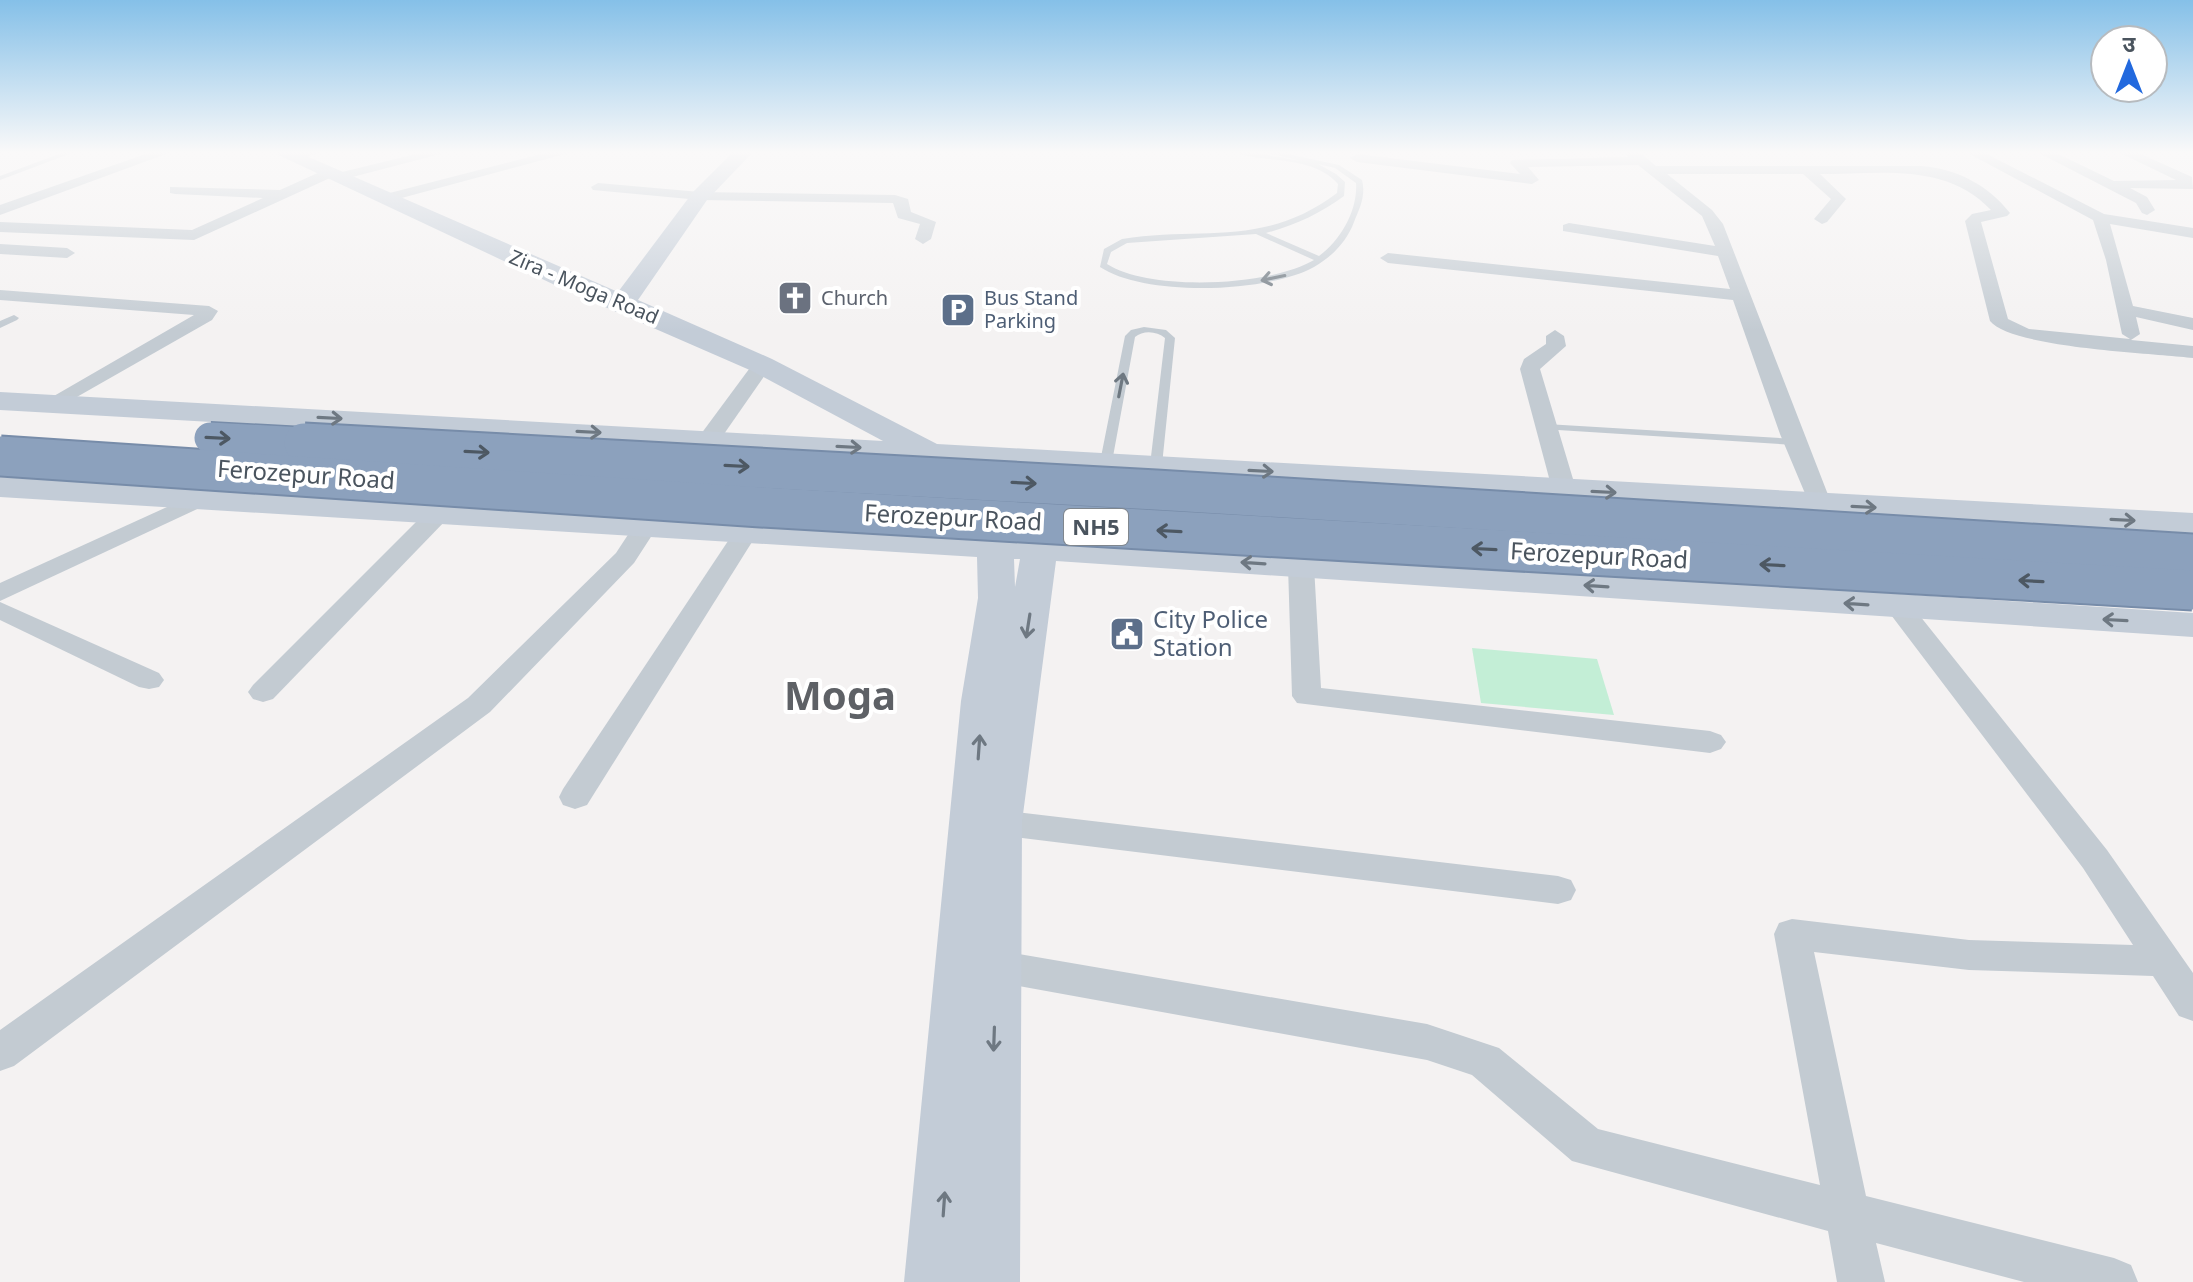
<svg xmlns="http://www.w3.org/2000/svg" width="2193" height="1282" viewBox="0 0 2193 1282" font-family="'Noto Sans','Noto Sans Devanagari',sans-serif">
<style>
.green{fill:#c3eed6}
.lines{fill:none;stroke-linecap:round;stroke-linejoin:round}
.lane{fill:#c3cbd2;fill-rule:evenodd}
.street{fill:#c3cbd2;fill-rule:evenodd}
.secondary{fill:#c3ccd7;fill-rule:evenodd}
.highway-bridge-far1-casing{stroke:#778ca9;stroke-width:34;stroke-linecap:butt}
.highway-bridge-casing{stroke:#778ca9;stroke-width:43;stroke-linecap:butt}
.highway-bridge-far1{stroke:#8ca1bd;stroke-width:31}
.highway-bridge{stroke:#8ca1bd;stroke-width:39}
.oneway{stroke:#6e7881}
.oneway2{stroke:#6e7882}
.oneway3{stroke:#4d5863}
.labels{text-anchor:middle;stroke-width:8;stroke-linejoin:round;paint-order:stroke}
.far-street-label{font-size:20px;fill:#4a545e;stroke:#fff}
.far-worship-label{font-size:20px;fill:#5b616d;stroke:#fff;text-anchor:start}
.far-service-label{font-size:20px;fill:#4e5e75;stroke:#fff;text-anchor:start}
.shield{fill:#fff;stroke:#80878e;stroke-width:2}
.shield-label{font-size:22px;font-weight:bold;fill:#4a545e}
.street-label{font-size:24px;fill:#4a545e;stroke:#fff}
.service-label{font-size:24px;fill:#4e5e75;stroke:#fff;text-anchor:start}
.town-label{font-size:40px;font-weight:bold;fill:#5e6166;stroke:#fff}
</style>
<rect width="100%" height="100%" fill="#f4f2f2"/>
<polygon class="green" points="1472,648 1597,659 1614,715 1481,703"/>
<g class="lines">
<g class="lane">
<polygon points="67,151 77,151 0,180 0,176"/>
<path d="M1229,151H1245L1301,161L1260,151H1274L1339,165L1362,180C1366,195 1360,208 1354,222C1347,241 1333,256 1314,267C1267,293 1145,297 1100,267L1104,249L1122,239C1204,226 1264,248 1337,193L1338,184C1312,154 1263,164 1229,151ZM1318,164L1335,168L1356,183C1358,210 1341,240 1319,256L1266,233C1296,225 1319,214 1344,196L1345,182L1336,174ZM1256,234L1314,260C1270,286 1151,292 1107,264L1111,252L1127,243Z"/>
<polygon points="14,315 19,318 17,320 0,328 0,321"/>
<path d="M1144,327L1166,330L1175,338L1162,465L1156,468L1150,465L1165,338C1157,331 1143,330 1135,337L1112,462L1110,464H1102L1100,462L1125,336L1131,330Z"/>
<polygon points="1546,424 1795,439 1801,442 1795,445 1542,429 1541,427"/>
</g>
<g class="street">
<polygon points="154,151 174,151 0,215 0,205"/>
<polygon points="300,151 326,151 292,161 285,157"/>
<polygon points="428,151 452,151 337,181 330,178 194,240 0,232 0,222 192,230 263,198 175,194 170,193 170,187 280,190 322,171 334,174"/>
<polygon points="553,151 576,151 383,203 376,199 378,196"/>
<path d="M1623,151H1638L1656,166H1922C1957,169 1988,185 2010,213L2007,216L1981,222L2008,319L2029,329L2130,339L2122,334L2106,260L2093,220L1964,151H1981L2104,214L2193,228V238L2110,224L2133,306L2193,318V330L2136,317L2140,334L2131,340L2193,346V358C2154,353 2011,348 1990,321L1965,221L1972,214L1991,210C1946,162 1880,174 1820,174L1846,199L1827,222L1822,224L1814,219L1831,199L1803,174H1667L1712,210L1723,224L1832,505L1828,510H1812L1780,434L1733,300L1388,263L1380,258L1388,253L1730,289L1718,256L1563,231V225L1569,223L1715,246L1702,216L1638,165L1528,167L1539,180L1532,184L1357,162L1350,158L1357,154L1520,174L1510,163L1512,160L1628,157Z"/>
<polygon points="2035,151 2052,151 2114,181 2176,180 2116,151 2134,151 2192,177 2193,189 2130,188 2147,197 2155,210 2147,215 2142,213 2136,203"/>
<polygon points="598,183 700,192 895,195 908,199 911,212 936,222 931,239 923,244 915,239 920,224 898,218 893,203 700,200 593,190 591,187"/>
<polygon points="0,244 67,248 75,253 67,258 0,254"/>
<polygon points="0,290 209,306 218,311 212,320 54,410 44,404 47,400 194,315 0,300"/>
<polygon points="1555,330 1564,336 1566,346 1540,369 1576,489 1572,494 1556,494 1552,489 1520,369 1524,359 1546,344 1546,336"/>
<polygon points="762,359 772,365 717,444 701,444 698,439 701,434 755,361"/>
<polygon points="200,492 208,494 212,499 208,504 0,601 0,583"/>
<polygon points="439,506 448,508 451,513 448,518 273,699 263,702 253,699 248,692 253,685 430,508"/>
<polygon points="646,519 655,521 658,526 634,563 490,712 14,1066 0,1071 0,1030 468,698 616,553 637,521"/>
<polygon points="745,527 754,529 757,534 587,805 575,809 563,805 559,797 563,789 736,529"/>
<polygon points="1301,558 1310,561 1314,566 1321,688 1710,731 1721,735 1726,742 1721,749 1710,753 1297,703 1292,696 1288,566 1292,561"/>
<polygon points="1898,599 1908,601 2107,850 2193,973 2193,1021 2179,1016 2153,976 1969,970 1814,952 1866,1196 2114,1258 2131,1265 2138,1282 2024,1282 1876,1243 1885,1282 1837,1282 1828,1231 1572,1161 1472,1075 1427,1060 996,982 983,977 977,966 983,955 996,950 1427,1024 1499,1048 1598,1129 1820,1185 1774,934 1779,923 1792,919 1969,940 2133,945 2083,868 1885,607 1888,601"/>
<polygon points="0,602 159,673 164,680 159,687 149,689 139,687 0,620"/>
<polygon points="998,810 1558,876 1571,880 1576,890 1571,900 1558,904 974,832 969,823 974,814"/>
</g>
<path class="secondary" d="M270,151H295L618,292L693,192L734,151H754L707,200L638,300L772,359L937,444L2193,513V533L965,464L1048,530L1053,539L2193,613V637L1056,561L1022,822L1020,1282H904L961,701L978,598L977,557L0,497V477L947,534C916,516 903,490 887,460L0,410V392L883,441L752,371L557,286ZM920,462H922L1012,537L1004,536C957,511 948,509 920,462ZM1014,559H1020L1015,587Z"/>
<g class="highway-bridge-far1-casing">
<polyline id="highway-bridge-far1" points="210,438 340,445"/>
</g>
<g class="highway-bridge-casing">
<g id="highway-bridge">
<polyline points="304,443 1156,490 2193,554"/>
<polyline points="0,456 761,507 2193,590"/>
</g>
</g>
<use href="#highway-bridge-far1" class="highway-bridge-far1"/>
<use href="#highway-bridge" class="highway-bridge"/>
</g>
<defs><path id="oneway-shaft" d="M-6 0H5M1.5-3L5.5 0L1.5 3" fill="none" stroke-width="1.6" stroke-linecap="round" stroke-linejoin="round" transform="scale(2)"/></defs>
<g class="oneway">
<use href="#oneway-shaft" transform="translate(1273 278) rotate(168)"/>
<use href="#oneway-shaft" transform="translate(1121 385) rotate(-79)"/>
</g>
<g class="oneway2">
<use href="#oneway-shaft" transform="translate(330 418) rotate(3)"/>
<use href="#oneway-shaft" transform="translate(589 432) rotate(3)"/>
<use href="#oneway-shaft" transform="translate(849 447) rotate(3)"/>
<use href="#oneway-shaft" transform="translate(1261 471) rotate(3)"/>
<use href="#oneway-shaft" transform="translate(1604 492) rotate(3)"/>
<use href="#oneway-shaft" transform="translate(1864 507) rotate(3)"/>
<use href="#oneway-shaft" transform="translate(2123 520) rotate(3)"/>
<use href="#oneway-shaft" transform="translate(1253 563) rotate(-176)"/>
<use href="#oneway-shaft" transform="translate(1596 586) rotate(-176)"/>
<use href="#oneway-shaft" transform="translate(1856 604) rotate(-176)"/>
<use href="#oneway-shaft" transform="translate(2115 620) rotate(-177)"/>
<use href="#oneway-shaft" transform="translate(1028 626) rotate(99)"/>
<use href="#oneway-shaft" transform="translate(979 747) rotate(-86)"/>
<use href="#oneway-shaft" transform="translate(994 1039) rotate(92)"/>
<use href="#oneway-shaft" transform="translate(944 1204) rotate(-86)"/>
</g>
<g class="oneway3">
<use href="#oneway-shaft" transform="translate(218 438) rotate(3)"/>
<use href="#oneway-shaft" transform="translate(477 452) rotate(3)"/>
<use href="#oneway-shaft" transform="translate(737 466) rotate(3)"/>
<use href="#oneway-shaft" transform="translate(1024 483) rotate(3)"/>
<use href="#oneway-shaft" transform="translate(1169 531) rotate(-177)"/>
<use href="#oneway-shaft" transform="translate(1484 549) rotate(-177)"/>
<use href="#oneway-shaft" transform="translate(1772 565) rotate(-177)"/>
<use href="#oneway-shaft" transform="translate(2031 581) rotate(-177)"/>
</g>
<linearGradient id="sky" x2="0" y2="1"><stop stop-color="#85c0e8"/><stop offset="0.46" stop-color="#faf9f9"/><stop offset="1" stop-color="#faf9f9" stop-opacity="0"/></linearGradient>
<rect width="2193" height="331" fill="url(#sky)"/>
<defs>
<g id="church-square" transform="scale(1.8)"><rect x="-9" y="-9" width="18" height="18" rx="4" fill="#6b7280" stroke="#fff"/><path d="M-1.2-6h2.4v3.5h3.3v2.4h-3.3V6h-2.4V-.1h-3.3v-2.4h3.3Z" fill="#fff"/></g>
<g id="parking-square" transform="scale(1.8)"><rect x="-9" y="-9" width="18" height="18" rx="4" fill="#5c6f8a" stroke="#fff"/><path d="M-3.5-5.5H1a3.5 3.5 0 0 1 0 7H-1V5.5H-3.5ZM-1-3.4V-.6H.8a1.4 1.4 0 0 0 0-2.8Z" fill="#fff"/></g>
<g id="civic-square" transform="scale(1.8)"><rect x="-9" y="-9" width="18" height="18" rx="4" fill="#5c6f8a" stroke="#fff"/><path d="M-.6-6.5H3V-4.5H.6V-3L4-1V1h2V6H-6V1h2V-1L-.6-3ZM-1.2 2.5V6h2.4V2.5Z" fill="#fff"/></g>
</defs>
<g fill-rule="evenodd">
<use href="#church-square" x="795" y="298"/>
<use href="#parking-square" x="958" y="310"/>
<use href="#civic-square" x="1127" y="634"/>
</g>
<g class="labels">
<g class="far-street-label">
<text transform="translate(584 287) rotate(23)" y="7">Zira - Moga Road</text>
</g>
<g class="far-worship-label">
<text x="821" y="305">Church</text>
</g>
<g class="far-service-label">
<text x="984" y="305">Bus Stand<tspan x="984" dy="23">Parking</tspan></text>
</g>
<rect class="shield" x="1064" y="509" width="64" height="36" rx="6"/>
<g class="shield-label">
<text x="1096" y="535">NH5</text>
</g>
<g class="street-label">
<text transform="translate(306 475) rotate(4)" y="8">Ferozepur Road</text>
<text transform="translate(953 518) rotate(3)" y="8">Ferozepur Road</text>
<text transform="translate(1599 556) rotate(3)" y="8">Ferozepur Road</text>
</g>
<g class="service-label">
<text x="1153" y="628">City Police<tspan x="1153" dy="28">Station</tspan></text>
</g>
<g class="town-label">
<text x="840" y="710">Moga</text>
</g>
</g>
<g transform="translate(2129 64)"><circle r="38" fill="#ffffff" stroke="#b7bbbf" stroke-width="2"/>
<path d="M0-6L14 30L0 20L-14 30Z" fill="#2269de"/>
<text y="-12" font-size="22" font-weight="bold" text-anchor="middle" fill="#4a545e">उ</text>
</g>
</svg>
